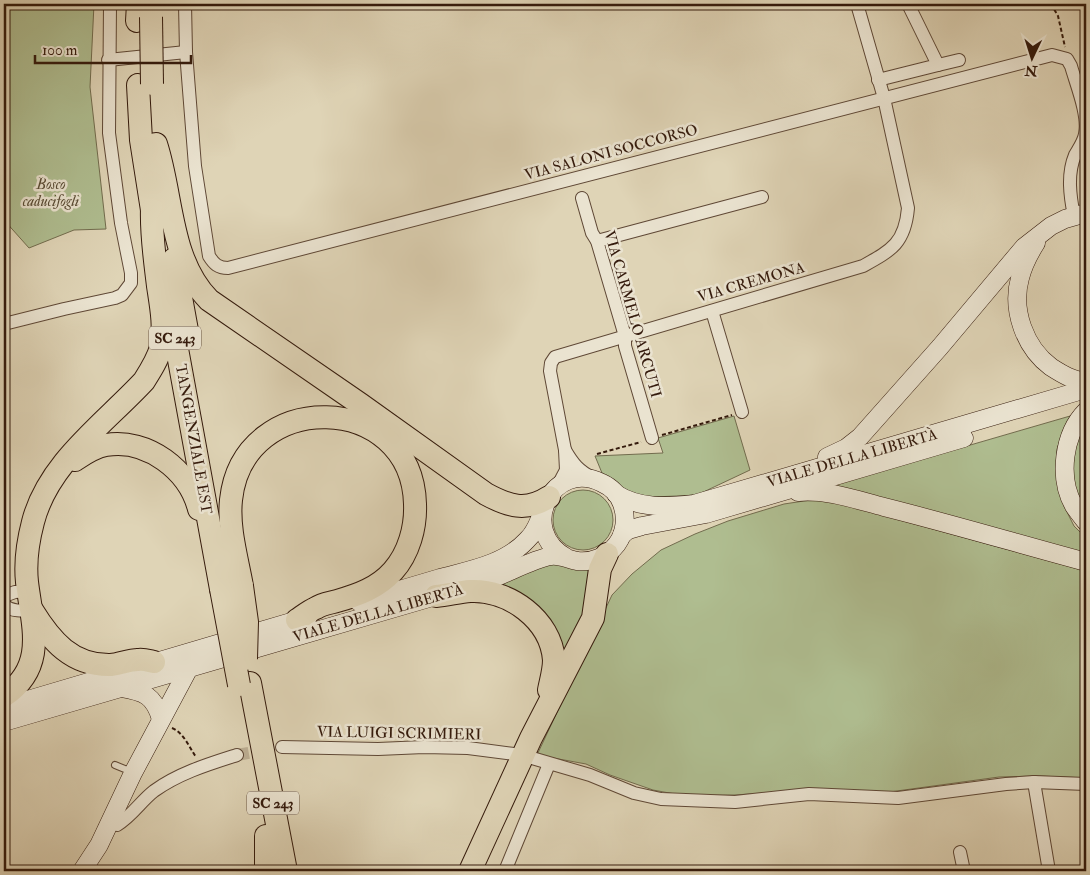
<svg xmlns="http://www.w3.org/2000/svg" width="1090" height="875" viewBox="0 0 1090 875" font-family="'IM FELL Double Pica',serif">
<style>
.green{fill:#afbd90;stroke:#726c4e}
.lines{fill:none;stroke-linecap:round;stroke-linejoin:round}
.street-tunnel{stroke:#bdaf94;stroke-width:12;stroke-dasharray:12 6;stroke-linecap:butt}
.lane-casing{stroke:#5f4836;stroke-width:8}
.street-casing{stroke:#5f4836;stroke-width:14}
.secondary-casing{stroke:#341a0c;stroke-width:19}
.highway-casing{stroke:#341a0c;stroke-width:24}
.path{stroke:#341a0c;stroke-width:2;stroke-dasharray:4 2.5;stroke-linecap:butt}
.lane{stroke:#eae3d0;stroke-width:6}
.street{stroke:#eae3d0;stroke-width:12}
.secondary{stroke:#eae3d0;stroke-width:18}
.highway{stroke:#dfd4b6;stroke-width:22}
.highway-bridge-casing{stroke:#341a0c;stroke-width:24;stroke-linecap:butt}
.highway-bridge{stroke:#dfd4b6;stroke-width:22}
.labels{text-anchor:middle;stroke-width:5;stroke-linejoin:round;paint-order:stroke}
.shield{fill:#eae3d0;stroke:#6b5647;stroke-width:1}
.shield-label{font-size:14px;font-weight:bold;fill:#341a0c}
.street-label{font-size:15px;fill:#341a0c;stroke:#eae3d0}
.park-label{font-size:15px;font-style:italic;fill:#594b34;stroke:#eae3d0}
</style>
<rect width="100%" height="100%" fill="#dfd4b6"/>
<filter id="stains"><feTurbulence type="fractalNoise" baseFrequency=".004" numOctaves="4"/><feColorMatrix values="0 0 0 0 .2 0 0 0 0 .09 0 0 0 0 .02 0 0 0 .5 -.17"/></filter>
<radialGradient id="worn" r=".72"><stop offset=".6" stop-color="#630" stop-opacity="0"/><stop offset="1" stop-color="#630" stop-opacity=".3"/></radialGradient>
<g class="green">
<polygon points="4,4 94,4 90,87 106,229 74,230 29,248 4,220"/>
<polygon points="1077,414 1063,431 1057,449 1056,468 1058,487 1064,506 1074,526 1086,538 1086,555 819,489"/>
<polygon points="734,416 750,470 697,495 633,498 602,473 595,456 663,453 658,438"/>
<path d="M1086,420V509C1073,492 1067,462 1074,441C1077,434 1082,427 1086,420Z"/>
<circle cx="583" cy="520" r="30"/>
<polygon points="827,500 1086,571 1086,778 1039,776 999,777 882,793 792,791 735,795 686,796 653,790 610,775 586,764 537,755 612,595 632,574 661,550 695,534 728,521 784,504 804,501"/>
<polygon points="551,561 574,569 594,570 592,596 561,672 555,641 484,587"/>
</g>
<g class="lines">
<polyline class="street-tunnel" points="237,755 269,749"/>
<g class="lane-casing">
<polyline id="lane" points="115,765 132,772"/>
</g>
<g class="street-casing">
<g id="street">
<path d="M185,4L186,52L195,166L209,256C214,264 218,268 228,268L1052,55L1067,59L1071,66C1076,84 1089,115 1085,134C1084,141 1079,148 1075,155C1067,174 1070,196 1074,216"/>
<polyline points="108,60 186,52"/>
<polyline points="938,65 959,60"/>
<polyline points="878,80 938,65 908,4"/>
<polyline points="582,198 592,233 597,241 625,336 625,346 652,438"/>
<polyline points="597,241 762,197"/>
<polyline points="712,311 742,412"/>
<polyline points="4,324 64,309 115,298 122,295 131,283 131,273 121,223 109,133 110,4"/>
<path d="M565,450L550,371L551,363L555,357L863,266C892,250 905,243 908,208L884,98L857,4"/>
<path d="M557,487L566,470L565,450C573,464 579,471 593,478"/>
<polyline points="4,596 15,592 29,591"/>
<path d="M4,605C12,612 22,611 32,609"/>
<polyline points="282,747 378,749 424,747 468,748 514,754"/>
<polyline points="532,758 590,775 634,793 661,799 735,802 809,794 898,798 1006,784 1034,782 1086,784"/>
<polyline points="1034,782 1049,871"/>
<path d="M111,822L117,825C132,816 141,801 154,791C179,773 209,764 237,755"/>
<polyline points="960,852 964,871"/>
<polyline points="505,871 549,764"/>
</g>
</g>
<g class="secondary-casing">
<g id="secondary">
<path d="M1036,243C1029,254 1023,266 1020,278C1011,310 1025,348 1051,367C1062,374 1073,381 1086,381"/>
<path d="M1086,411C1063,434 1058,478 1074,506C1078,512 1082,517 1086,522"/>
<polyline points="827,457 846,448 860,437 940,347 1024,247 1051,226 1065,219 1086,213"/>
<path d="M798,492C826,489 857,500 884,507C952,524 1019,544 1086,562"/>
<path d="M616,494C640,509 667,507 694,504L1086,389"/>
<polyline points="622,535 628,530 642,526 706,514 964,438"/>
<path d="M359,602C386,594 413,586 440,578C470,570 505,564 527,540C535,533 538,523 542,514"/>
<path d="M121,688C144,692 154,695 161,719"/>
<polyline points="4,707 308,617"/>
<path d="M4,722L436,596C455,590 475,585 494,578C510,572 534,559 551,556C560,555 568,559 577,561C592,563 608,556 617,544C625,533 627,518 622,504C619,495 611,487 602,483C553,458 516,530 567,558"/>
<polyline points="82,871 99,845 133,773 189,668"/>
</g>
</g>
<g class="highway-casing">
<g id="highway">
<polyline points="137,21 138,4"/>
<polyline points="138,85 141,140 154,223"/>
<path d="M156,144C173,196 169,259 209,300L360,404L486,494C508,506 526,512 549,497"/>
<polyline points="174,259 188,336"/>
<polyline points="171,316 221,589"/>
<path d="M75,460C84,454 94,447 106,445C147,438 189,470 199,509"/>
<path d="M242,586C237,558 228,528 231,500C243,387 412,391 415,504C416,527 409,553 393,571C378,588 358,595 337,601C330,603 322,604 316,608C309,611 303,616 297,620"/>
<path d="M436,596C447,595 459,592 470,591C509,589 551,620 554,660C554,670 551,680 549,690"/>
<path d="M32,610C51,641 72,666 111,665C120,664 129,660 138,660C143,659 149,661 154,662"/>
<polyline points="250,683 286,871"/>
<path d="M4,696C48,666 32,625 27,582C25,563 28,541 33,522C48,463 104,424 144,381C151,370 158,359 161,347C165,326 161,306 158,286C155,260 151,235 152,209"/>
<polyline points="266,871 266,836"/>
<polyline points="470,871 531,738 593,618 600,569 607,554"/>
</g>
</g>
<g class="path">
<polyline points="1051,4 1058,16 1065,47"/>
<polyline points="662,435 732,415"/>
<polyline points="597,454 641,442"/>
<path d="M172,728C184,733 189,747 196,757"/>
</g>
<use href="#lane" class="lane"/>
<use href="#street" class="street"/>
<use href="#secondary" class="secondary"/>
<use href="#highway" class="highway"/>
<g class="highway-bridge-casing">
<g id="highway-bridge">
<polyline points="151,17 152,84"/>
<polyline points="242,586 247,622 246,659"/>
<polyline points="221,589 239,685"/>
</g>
</g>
<use href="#highway-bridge" class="highway-bridge"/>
</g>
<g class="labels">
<g class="shield">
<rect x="149" y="326.5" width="52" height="23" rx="4"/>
<rect x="247" y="791.5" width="52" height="23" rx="4"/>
</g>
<g class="shield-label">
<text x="175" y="343">SC 243</text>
<text x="273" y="808">SC 243</text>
</g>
<g class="street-label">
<text transform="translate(611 152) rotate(-15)" y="5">VIA SALONI SOCCORSO</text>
<text transform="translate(751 282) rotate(-16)" y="5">VIA CREMONA</text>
<text transform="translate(633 314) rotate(74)" y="5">VIA CARMELO ARCUTI</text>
<text transform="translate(194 439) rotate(80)" y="5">TANGENZIALE EST</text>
<text transform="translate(852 458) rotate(-16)" y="5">VIALE DELLA LIBERTÀ</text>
<text transform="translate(378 613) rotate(-16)" y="5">VIALE DELLA LIBERTÀ</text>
<text transform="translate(399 733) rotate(1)" y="5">VIA LUIGI SCRIMIERI</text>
</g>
<g class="park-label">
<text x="51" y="189">Bosco<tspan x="51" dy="17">caducifogli</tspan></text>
</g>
</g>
<rect width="1090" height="875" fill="none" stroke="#dfd4b6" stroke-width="20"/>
<rect x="5" y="5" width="1080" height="865" fill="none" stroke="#341a0c" stroke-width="2.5"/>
<rect x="10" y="10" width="1070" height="855" fill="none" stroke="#341a0c"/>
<g transform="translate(1032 58) rotate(184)" stroke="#eae3d0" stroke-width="4" paint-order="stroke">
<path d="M0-4L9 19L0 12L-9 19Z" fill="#341a0c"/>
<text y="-8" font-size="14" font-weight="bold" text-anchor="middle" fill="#341a0c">N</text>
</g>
<path d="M35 55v8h156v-8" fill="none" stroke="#341a0c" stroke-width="2.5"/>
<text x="42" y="55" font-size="15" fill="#341a0c" stroke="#eae3d0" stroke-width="4" paint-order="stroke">100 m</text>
<rect width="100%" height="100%" filter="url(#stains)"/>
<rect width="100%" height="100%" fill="url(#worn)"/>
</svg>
